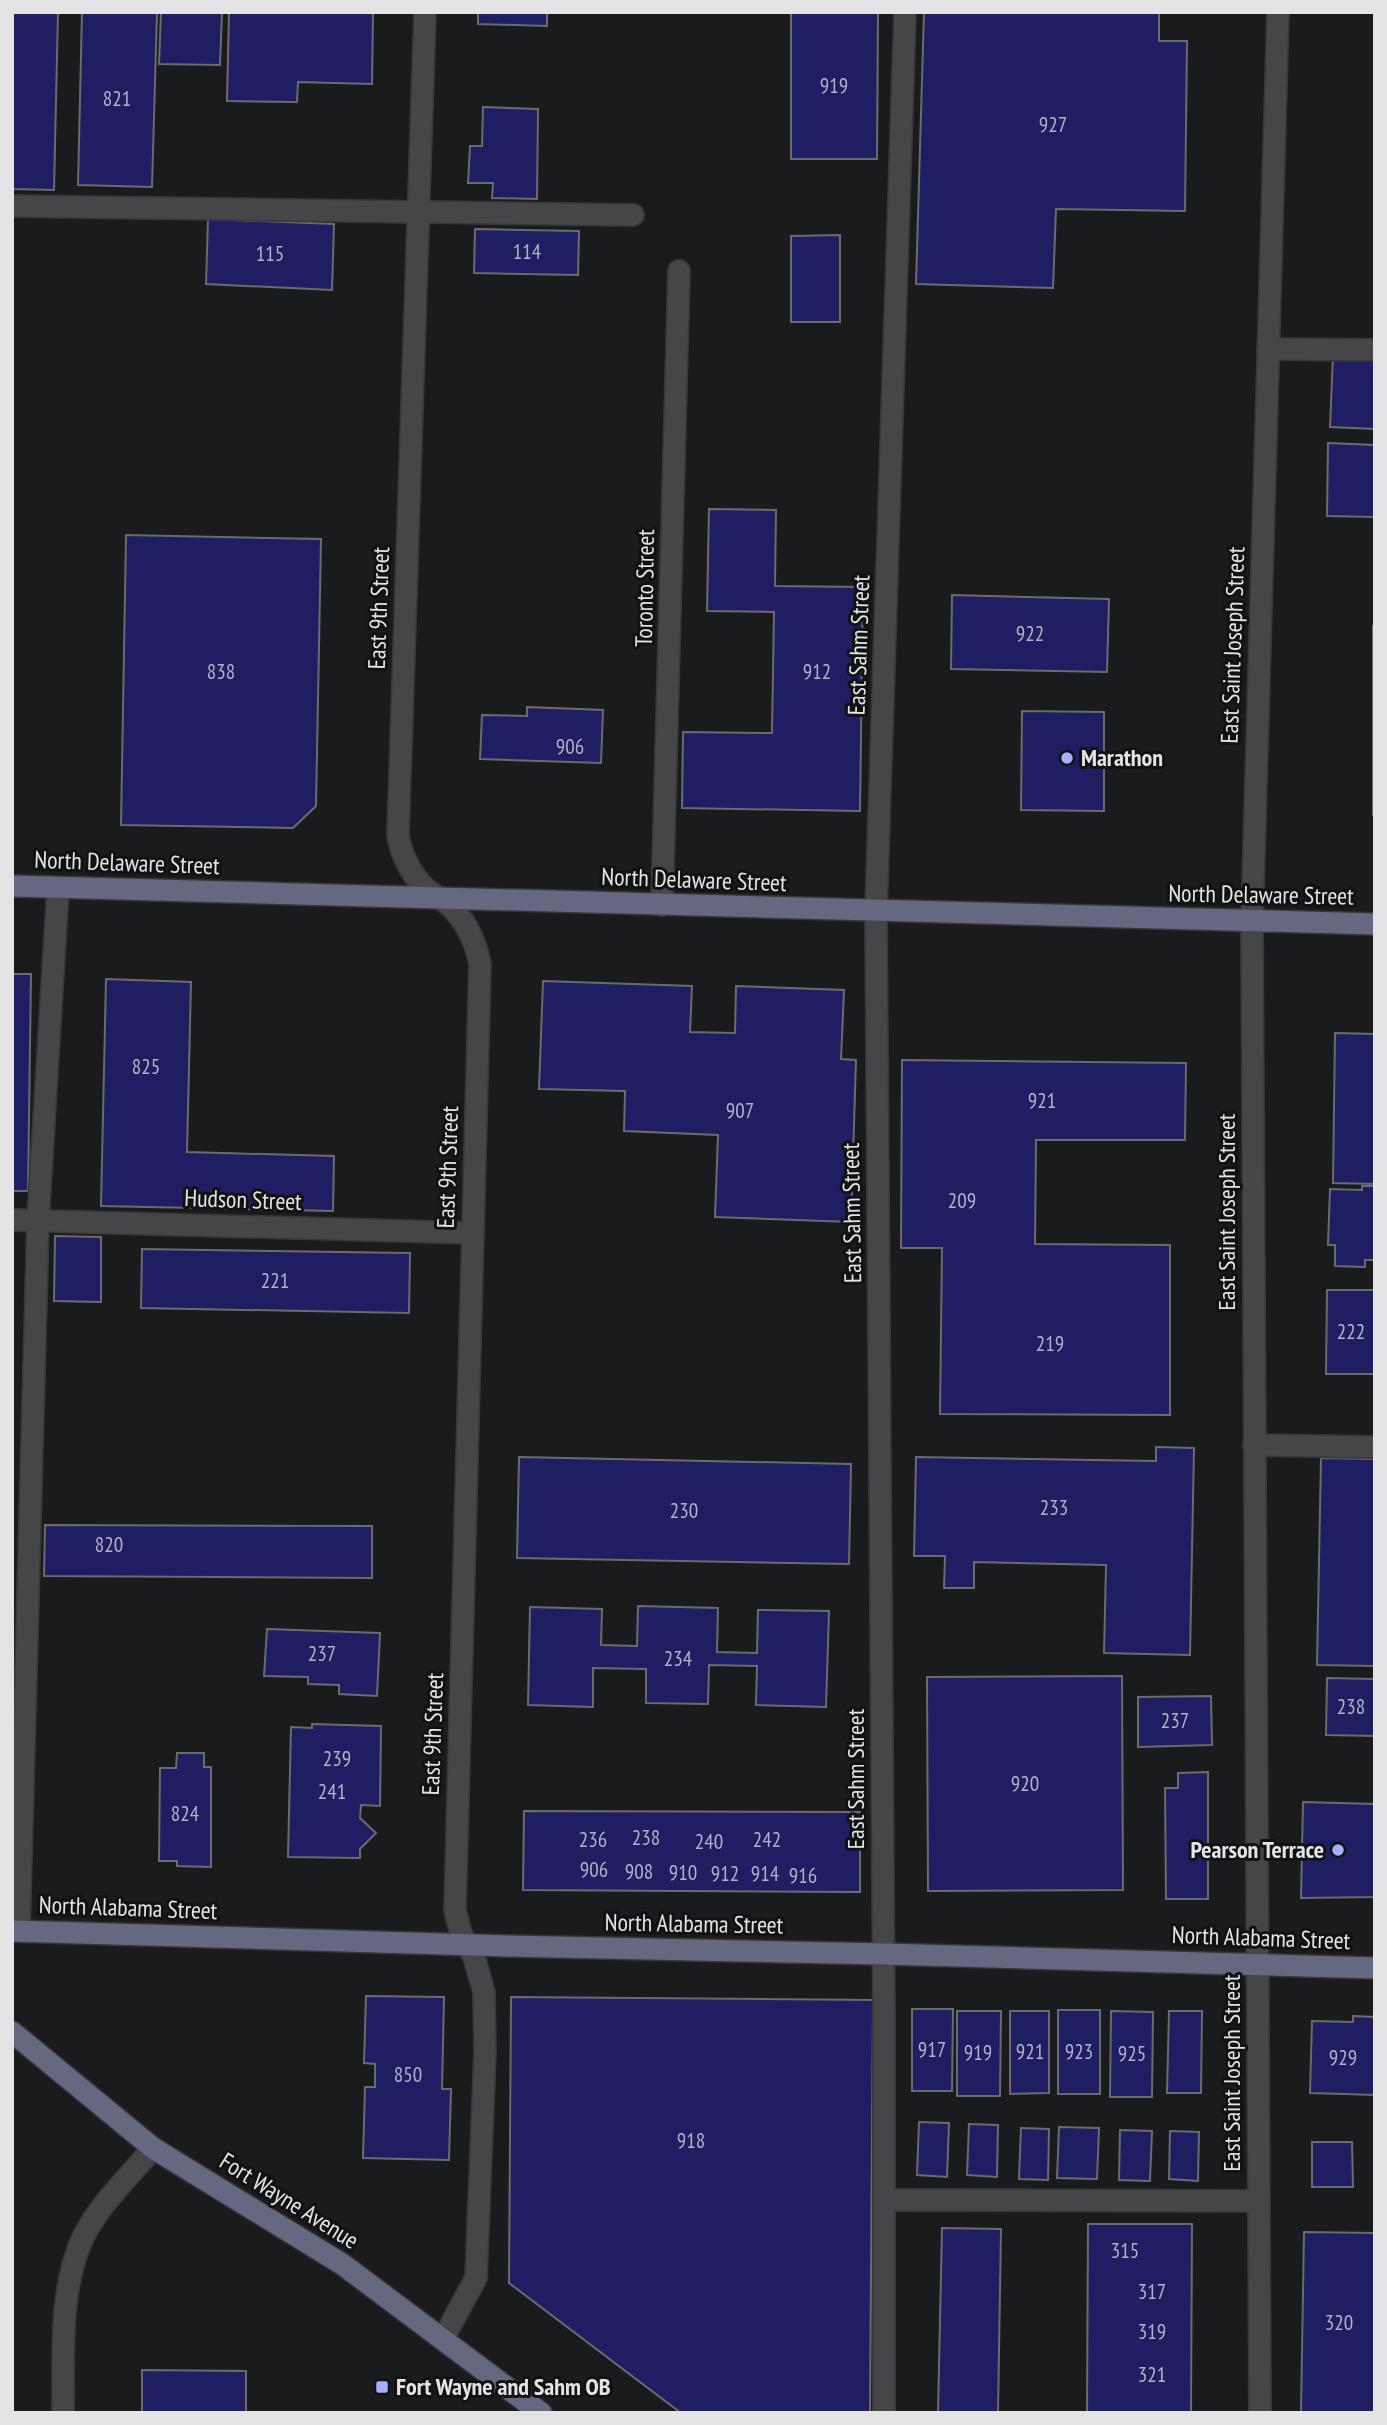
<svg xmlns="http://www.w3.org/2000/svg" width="1387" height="2425" viewBox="0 0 1387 2425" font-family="'PT Sans Narrow',sans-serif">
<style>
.building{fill:#1f1e63;stroke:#6a6b6e;stroke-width:2}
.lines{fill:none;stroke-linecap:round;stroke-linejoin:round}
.lane-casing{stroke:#363739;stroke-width:24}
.street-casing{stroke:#363739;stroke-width:24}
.secondary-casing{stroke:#363739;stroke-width:24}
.lane{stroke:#464649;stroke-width:21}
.street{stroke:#464649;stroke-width:21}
.secondary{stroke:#656880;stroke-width:21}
.poi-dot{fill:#a5b1fc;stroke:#111214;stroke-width:2.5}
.labels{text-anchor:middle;stroke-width:6;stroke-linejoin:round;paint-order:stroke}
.number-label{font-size:21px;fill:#b3b2c5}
.street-label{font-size:24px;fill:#e4e4e6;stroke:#111214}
.poi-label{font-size:24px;font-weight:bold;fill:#e4e4e6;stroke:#111214;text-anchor:start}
</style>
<rect width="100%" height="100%" fill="#1a1b1d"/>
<g class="building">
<polygon points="12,12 58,12 54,190 12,189"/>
<polygon points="82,12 157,12 152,187 78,185"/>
<polygon points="161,12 222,12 220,65 159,64"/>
<polygon points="229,12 373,12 372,84 298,82 297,102 227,101"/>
<polygon points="478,12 547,12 547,26 478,24"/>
<polygon points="791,12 878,12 877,159 791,159"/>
<polygon points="924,12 1159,12 1159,41 1187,41 1185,211 1056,209 1053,288 916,284"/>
<polygon points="483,107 538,109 537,199 492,198 493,183 468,183 470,146 482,146"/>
<polygon points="208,219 334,224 332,290 206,284"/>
<polygon points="475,229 579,231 578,275 474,273"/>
<polygon points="840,235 840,322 791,322 791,236"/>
<polygon points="1333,356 1375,357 1375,429 1330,427"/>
<polygon points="1328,443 1375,445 1375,517 1327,516"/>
<polygon points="709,509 776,510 775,586 863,587 860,811 682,808 683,732 772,733 774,612 707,611"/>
<polygon points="126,535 321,539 316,806 293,828 121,825"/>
<polygon points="952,595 1109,599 1107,672 951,669"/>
<polygon points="1373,626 1375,626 1375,816 1373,815"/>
<polygon points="527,707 603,710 601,763 480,759 482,715 527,716"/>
<polygon points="1022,711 1104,712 1104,811 1021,810"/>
<polygon points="12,974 31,974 28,1191 12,1191"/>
<polygon points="106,979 191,982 187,1152 334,1156 333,1211 101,1206"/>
<polygon points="543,981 692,986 690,1032 735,1033 736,986 844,990 841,1059 856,1060 851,1222 715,1217 718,1135 624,1131 625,1091 539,1089"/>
<polygon points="1335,1033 1375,1034 1375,1184 1333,1183"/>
<polygon points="902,1060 1186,1063 1185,1140 1036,1140 1035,1244 1170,1245 1170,1415 940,1414 942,1248 901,1248"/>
<polygon points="1362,1186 1375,1186 1375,1260 1365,1260 1365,1267 1335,1266 1335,1245 1328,1245 1330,1189 1362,1190"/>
<polygon points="55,1236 101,1237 101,1302 54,1301"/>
<polygon points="142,1249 410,1253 409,1313 141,1308"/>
<polygon points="1327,1290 1375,1290 1375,1374 1326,1374"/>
<polygon points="1156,1447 1194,1448 1190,1655 1104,1653 1106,1565 974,1562 974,1588 944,1588 945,1556 914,1556 916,1457 1156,1461"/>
<polygon points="519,1457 851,1464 849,1564 517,1558"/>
<polygon points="1321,1458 1375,1459 1375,1666 1317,1665"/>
<polygon points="45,1525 372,1526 372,1578 44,1576"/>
<polygon points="638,1606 718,1608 717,1652 757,1653 758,1610 829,1611 826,1707 756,1705 757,1666 709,1665 708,1704 646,1703 646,1669 593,1668 593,1707 528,1705 530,1607 602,1609 601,1645 637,1646"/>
<polygon points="267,1629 380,1633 377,1696 339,1694 339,1685 308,1684 308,1677 264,1676"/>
<polygon points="1122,1676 1123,1890 928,1891 927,1677"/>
<polygon points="1327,1678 1375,1679 1375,1736 1326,1735"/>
<polygon points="1211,1696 1212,1745 1138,1747 1138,1697"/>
<polygon points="312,1724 381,1726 380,1806 361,1805 360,1818 376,1833 360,1849 360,1858 288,1857 291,1727 312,1728"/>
<polygon points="177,1753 204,1753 204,1767 211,1767 211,1867 177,1866 177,1861 159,1861 160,1768 176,1768"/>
<polygon points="1208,1772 1208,1899 1166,1899 1165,1788 1178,1788 1178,1773"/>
<polygon points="1303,1802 1375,1804 1375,1897 1301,1898"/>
<polygon points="524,1811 860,1812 860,1892 523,1890"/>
<polygon points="366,1996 444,1997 442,2089 451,2089 449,2160 363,2158 365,2087 375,2087 375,2064 364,2063"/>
<polygon points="511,1997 873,2000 870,2413 681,2413 509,2283"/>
<polygon points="912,2009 953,2009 952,2091 912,2091"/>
<rect x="1058" y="2010" width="42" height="84"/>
<polygon points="957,2011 1001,2011 1000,2096 957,2096"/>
<polygon points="1010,2011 1049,2011 1049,2093 1010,2094"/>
<polygon points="1111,2011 1153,2012 1152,2097 1110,2097"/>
<polygon points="1169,2011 1202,2011 1201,2093 1167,2093"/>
<polygon points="1353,2016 1375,2017 1375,2095 1310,2093 1312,2021 1353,2022"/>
<polygon points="919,2122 949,2123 947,2177 917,2175"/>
<polygon points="969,2124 998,2125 997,2177 967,2175"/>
<polygon points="1059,2127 1099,2128 1097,2179 1057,2178"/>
<polygon points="1021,2128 1049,2129 1048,2180 1019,2179"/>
<polygon points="1120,2130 1152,2131 1150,2181 1119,2180"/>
<polygon points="1170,2131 1199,2132 1198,2181 1169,2179"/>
<polygon points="1312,2142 1352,2142 1353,2187 1312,2187"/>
<polygon points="1088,2224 1192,2224 1191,2413 1087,2413"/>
<polygon points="942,2228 1001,2229 998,2413 938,2413"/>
<polygon points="1304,2232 1375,2233 1375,2413 1301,2413"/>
<polygon points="142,2370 246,2371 246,2413 142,2413"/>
</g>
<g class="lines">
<g class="lane-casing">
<g id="lane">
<polyline points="12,206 633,215"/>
<polyline points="1268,349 1375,350"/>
<polyline points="662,905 679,271"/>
<polyline points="12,1220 473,1233"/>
<polyline points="1254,1445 1375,1447"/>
<polyline points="19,1931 38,1221 58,888"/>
<polyline points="884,2200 1259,2201"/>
<polyline points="884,2413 884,2025 876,912 905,12"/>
</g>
</g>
<g class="street-casing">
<g id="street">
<path d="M425,12L398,834C400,852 410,873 424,887C433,896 446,900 454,910C468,925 476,944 480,964L455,1910L461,1934L474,1957L484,1992L485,2052L476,2278L443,2339"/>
<path d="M63,2413C64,2358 59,2299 79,2247C92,2211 129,2177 153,2148"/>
<polyline points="1260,2413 1252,921 1278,12"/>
</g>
</g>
<g class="secondary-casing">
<g id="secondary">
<polyline points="12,886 1375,924"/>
<polyline points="12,1931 509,1946 884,1954 1375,1968"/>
<polyline points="12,2032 153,2148 342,2264 541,2413"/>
</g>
</g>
<use href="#lane" class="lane"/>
<use href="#street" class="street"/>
<use href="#secondary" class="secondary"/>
</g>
<g class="poi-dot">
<circle cx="1067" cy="758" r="7"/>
<circle cx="1338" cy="1850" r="7"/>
<rect x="375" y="2380" width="14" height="14" rx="3.5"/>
</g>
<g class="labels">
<g class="number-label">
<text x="834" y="93">919</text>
<text x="117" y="106">821</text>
<text x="1053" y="132">927</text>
<text x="527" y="259">114</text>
<text x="270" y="261">115</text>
<text x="1030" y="641">922</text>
<text x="221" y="679">838</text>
<text x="817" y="679">912</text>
<text x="570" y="754">906</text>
<text x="146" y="1074">825</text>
<text x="1042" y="1108">921</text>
<text x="740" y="1118">907</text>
<text x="962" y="1208">209</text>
<text x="275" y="1288">221</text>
<text x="1351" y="1339">222</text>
<text x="1050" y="1351">219</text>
<text x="1054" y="1515">233</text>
<text x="684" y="1518">230</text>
<text x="109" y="1552">820</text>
<text x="322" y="1661">237</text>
<text x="678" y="1666">234</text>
<text x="1351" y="1714">238</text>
<text x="1175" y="1728">237</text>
<text x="337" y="1766">239</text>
<text x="1025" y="1791">920</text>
<text x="332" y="1799">241</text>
<text x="185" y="1821">824</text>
<text x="646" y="1845">238</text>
<text x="593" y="1847">236</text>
<text x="767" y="1847">242</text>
<text x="709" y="1849">240</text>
<text x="594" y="1877">906</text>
<text x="639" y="1879">908</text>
<text x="683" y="1880">910</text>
<text x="725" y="1881">912</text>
<text x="765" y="1881">914</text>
<text x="803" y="1883">916</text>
<text x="932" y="2057">917</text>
<text x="1030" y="2059">921</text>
<text x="1079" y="2059">923</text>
<text x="978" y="2060">919</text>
<text x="1132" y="2061">925</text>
<text x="1343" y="2065">929</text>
<text x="408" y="2082">850</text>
<text x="691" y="2148">918</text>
<text x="1125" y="2258">315</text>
<text x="1152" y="2299">317</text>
<text x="1339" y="2330">320</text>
<text x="1152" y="2339">319</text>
<text x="1152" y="2382">321</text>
</g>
<g class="street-label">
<text transform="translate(645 588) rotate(-89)" y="8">Toronto Street</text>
<text transform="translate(379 608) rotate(-88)" y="8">East 9th Street</text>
<text transform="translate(859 645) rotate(-88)" y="8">East Sahm Street</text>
<text transform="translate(1233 645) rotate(-88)" y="8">East Saint Joseph Street</text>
<text transform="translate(127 863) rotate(2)" y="8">North Delaware Street</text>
<text transform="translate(694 880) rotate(2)" y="8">North Delaware Street</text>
<text transform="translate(1261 895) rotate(1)" y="8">North Delaware Street</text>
<text transform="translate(448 1167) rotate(-88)" y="8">East 9th Street</text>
<text transform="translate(243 1200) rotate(2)" y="8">Hudson Street</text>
<text transform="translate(1227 1212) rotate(-90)" y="8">East Saint Joseph Street</text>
<text transform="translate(852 1213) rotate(-91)" y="8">East Sahm Street</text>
<text transform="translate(433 1734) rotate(-88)" y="8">East 9th Street</text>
<text transform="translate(856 1779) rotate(-90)" y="8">East Sahm Street</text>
<text transform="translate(128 1908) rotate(2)" y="8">North Alabama Street</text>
<text transform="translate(694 1924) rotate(1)" y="8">North Alabama Street</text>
<text transform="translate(1261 1938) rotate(2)" y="8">North Alabama Street</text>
<text transform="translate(1232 2073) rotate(-90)" y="8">East Saint Joseph Street</text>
<text transform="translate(289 2201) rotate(32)" y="8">Fort Wayne Avenue</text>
</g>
<g class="poi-label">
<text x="1081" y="766">Marathon</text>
<text x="1324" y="1858" text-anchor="end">Pearson Terrace</text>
<text x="396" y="2395">Fort Wayne and Sahm OB</text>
</g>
</g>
<rect width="1387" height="2425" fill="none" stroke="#e4e4e6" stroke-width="28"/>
</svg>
